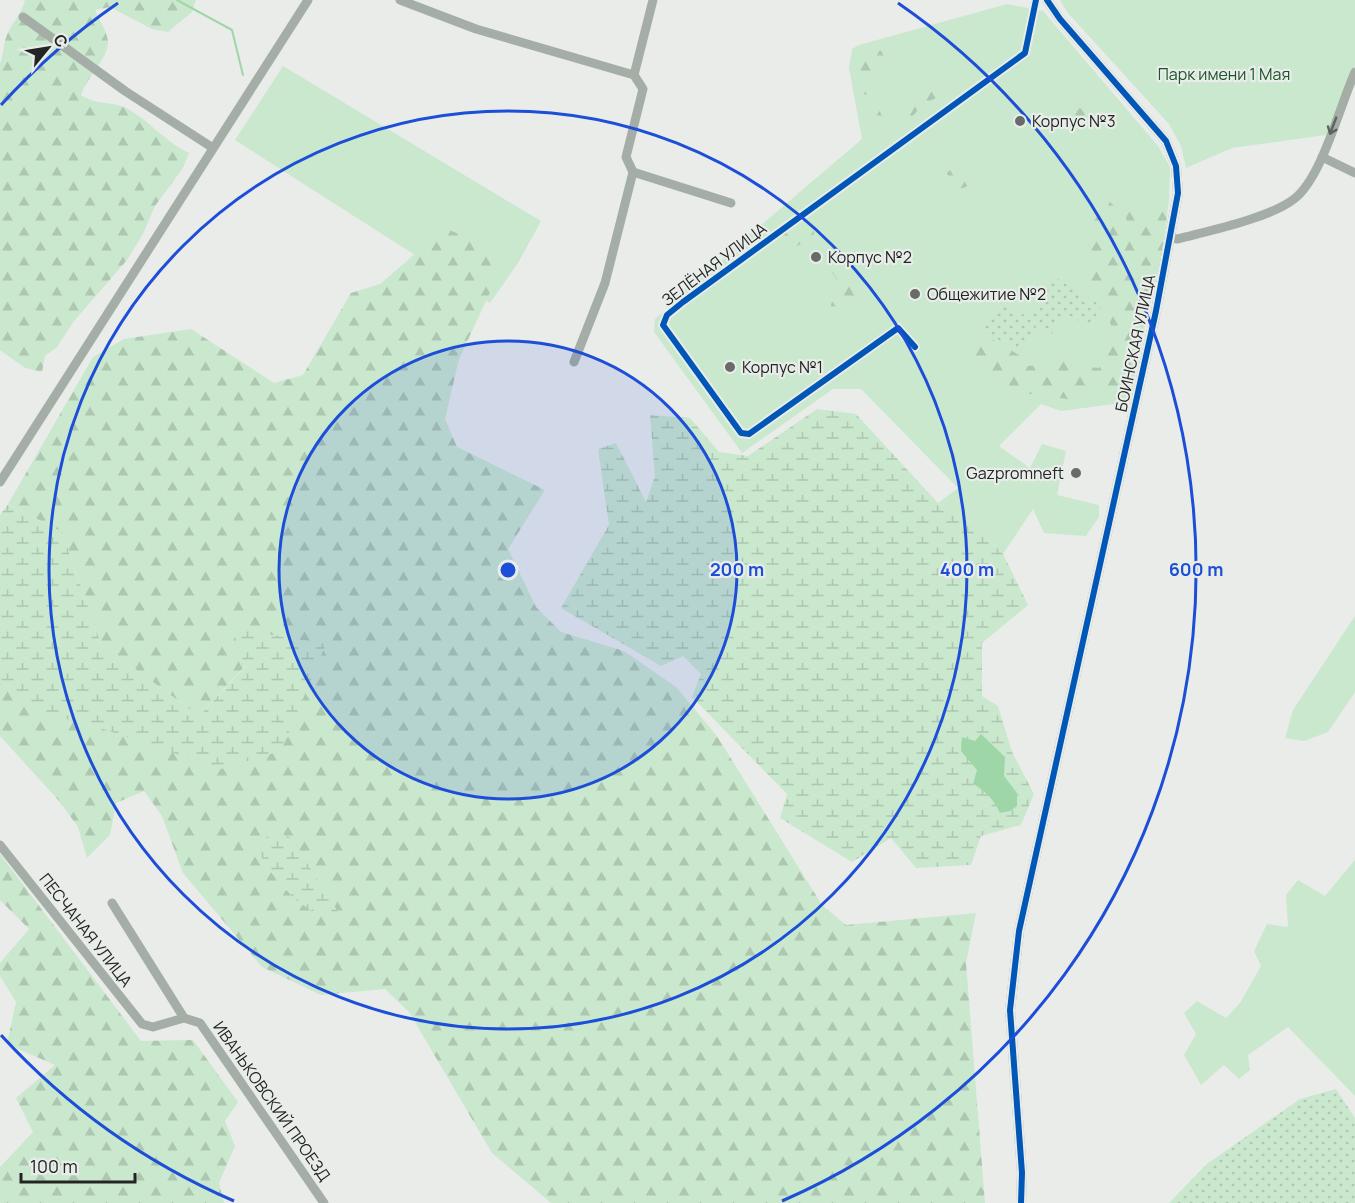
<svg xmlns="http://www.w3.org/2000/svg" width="1355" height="1203" viewBox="0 0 1355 1203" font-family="Manrope,sans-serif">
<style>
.green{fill:#cae8ce}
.forest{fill:url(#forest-firs)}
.wetland{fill:url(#wetland-marsh)}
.garden{fill:url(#garden-dots)}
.water{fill:#9fd6a8}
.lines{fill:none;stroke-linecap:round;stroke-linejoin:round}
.stream{stroke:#9fd6a8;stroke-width:2}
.minor{stroke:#a4aea6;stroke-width:9}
.tertiary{stroke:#a4aea6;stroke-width:10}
.cycleway-casing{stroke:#e9ede9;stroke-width:10}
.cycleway{stroke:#0057b8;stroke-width:6}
.oneway{stroke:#5d635e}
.ring{fill:none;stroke:#1d4ed8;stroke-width:3}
.poi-dot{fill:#696b69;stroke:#e9ede9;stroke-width:2}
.labels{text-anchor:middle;stroke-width:4.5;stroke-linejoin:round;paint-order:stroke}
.park-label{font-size:16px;fill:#1c5329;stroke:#e9ede9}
.poi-label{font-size:16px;fill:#232524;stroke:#e9ede9;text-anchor:start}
.street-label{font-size:16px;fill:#232524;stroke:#e9ede9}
.centre{fill:#1d4ed8;stroke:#e9ede9;stroke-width:3}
.ring-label{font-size:18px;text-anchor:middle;font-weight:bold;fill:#1d4ed8;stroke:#e9ede9;stroke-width:4.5;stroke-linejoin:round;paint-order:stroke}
</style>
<defs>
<pattern id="forest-firs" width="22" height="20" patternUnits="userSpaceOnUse" patternTransform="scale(1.5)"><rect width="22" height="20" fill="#cae8ce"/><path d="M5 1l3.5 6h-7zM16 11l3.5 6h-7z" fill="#adc7b1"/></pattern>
<pattern id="wetland-marsh" width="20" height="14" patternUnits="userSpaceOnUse" patternTransform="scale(1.5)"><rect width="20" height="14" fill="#cae8ce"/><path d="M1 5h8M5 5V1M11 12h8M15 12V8" fill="none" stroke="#adc7b1"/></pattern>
<pattern id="garden-dots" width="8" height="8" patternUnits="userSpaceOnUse" patternTransform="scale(1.5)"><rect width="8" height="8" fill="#cae8ce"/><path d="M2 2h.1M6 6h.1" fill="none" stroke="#adc7b1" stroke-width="1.8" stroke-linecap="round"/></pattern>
</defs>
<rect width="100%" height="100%" fill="#eaecea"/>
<g class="green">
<polygon points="1060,0 1355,0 1355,65 1326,135 1232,148 1186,168 1181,146 1169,124 1067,12"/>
<polygon points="1007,4 1043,11 1158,146 1170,167 1169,202 1130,402 1061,411 1041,404 999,446 1030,468 1042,444 1066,451 1057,495 1099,505 1099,517 1086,536 1044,533 1033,509 1003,554 974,524 938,503 958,488 861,389 833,389 742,453 654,332 655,319 678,301 678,293 722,262 727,246 754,231 862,139 849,68 852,49 859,45"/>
<polygon points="283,66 541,221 518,263 490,303 235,140"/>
<polygon points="1355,616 1355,692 1328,732 1304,741 1285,738 1293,710"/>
<polygon points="1355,860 1355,1096 1288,1027 1248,1055 1250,1070 1239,1079 1224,1065 1201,1085 1184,1055 1196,1034 1184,1013 1197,1001 1226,1018 1240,1003 1261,966 1254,951 1267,924 1288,927 1286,895 1298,880 1325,896"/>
</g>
<g class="forest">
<path d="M25,0H196L192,12L168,32L152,29L110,7L95,10C99,19 107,32 108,41C109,58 87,76 81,95C98,106 112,101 126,108C149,120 165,142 189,153L183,168L155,206L143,234L127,260L74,321L57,347L45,356L42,372L25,368L0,350V63C4,54 3,44 7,35C12,22 22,14 25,0Z"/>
<polygon points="877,45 901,83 911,90 907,96 887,86 890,72 875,56 873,63 879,80 868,74 865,78 868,94 861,95 851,65 855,53 867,46"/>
<path d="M947,86V93L923,104L912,117L906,114C907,94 930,88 947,86Z"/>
<path d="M876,105C882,115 886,122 882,133H875L868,123L867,111Z"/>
<polygon points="1076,107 1087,111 1093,118 1091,122 1080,128 1081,122 1067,115 1068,109"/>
<polygon points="951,169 958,175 966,174 970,181 966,187 954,190 947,173"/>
<path d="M1166,192C1175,216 1142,340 1133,371L1125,369L1116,389L1104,387L1075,400L1016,392L990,376L967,354L984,334L1019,355L1022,366L1048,365L1058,344L1064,340L1071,346V365L1099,368L1111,325L1106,313L1110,308L1099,300L1097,290L1089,279L1092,273L1105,268L1109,252L1106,250L1094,267L1086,261L1094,242L1088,230L1108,200L1116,208L1104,224L1107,225L1121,218L1122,229L1128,227L1125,212L1139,205L1154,208L1157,195Z"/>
<polygon points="804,218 813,223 814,234 789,252 783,252 776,244 777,238"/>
<polygon points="445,228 507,256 459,359 445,419 457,447 545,490 508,549 536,607 561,632 624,651 676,687 717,736 822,905 846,925 976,913 966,963 985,1203 551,1203 492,1153 409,1012 385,989 321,995 262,967 183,873 162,816 144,791 116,803 110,835 87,858 78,827 60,802 0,736 0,680 35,711 97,727 281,751 233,628 245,666 199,716 101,644 62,532 8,504 93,357 124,339 191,329 274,383 303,375 351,293 380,284"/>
<path d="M835,262C847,276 849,290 871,291L873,300L864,295L858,299L861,306L851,311L847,299H839L838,307L831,306V295L842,288L827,264Z"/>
<polygon points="0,854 141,1041 193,1040 238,1102 225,1121 235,1146 219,1183 224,1203 0,1203 0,1167 33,1132 16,1098 55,1065 7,1044 16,1002 0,976 0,963 29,929 0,900"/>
</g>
<g class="wetland">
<polygon points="817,409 856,414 938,503 974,524 1003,554 1028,605 982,643 982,696 998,706 1012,752 1034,794 1021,825 981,836 971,865 916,868 891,838 852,862 780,818 787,794 692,697 701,674 683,656 661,666 561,608 609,525 598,449 616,443 646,502 655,476 650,415 690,418 719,452 748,456"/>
<polygon points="8,504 62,532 101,644 199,716 245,667 232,628 326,644 281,751 221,769 97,727 34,711 0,680 0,515"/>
<path d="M277,832L291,838L340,915C333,916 324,915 317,913C297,906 261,867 258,846L263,839Z"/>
</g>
<g class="garden">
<polygon points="1053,276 1102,306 1089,327 1065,313 1052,334 1037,325 1020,353 983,330 1002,301 1029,318"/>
<polygon points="1336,1089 1355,1118 1355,1203 1169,1203 1207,1164 1300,1099"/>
</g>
<path class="water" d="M981,734L1005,757L1004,776L1017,793V806L1010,811L1000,813C995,801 985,790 973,784L977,770L961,751L962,737L975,741Z"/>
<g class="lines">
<polyline class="stream" points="177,0 232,30 243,75"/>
<g class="minor">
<polyline points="400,0 476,29 634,75"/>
<polyline points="23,17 125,91 213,148"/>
<polyline points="1322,157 1355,173"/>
<polyline points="633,172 731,203"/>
<path d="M1171,238L1178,239C1208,231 1270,218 1294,199C1322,178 1340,105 1355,72"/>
<polyline points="915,347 898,328 749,434 741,433 663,325 667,315 683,302 1025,53 1036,0"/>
<polyline points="574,362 605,283 633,172 626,157 643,89 634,75 653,0"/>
<polyline points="0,482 308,0"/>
<polyline points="0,845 142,1024 153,1027 184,1018"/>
<polyline points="112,903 184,1018 200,1023 324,1203"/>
</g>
<polyline class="tertiary" points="1021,1203 1022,1173 1010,1010 1019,931 1156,311 1178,193 1176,166 1166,141 1060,19 1047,0"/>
<g class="cycleway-casing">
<g id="cycleway">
<polyline points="915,347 898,328 749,434 741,433 663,325 667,315 683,302 1025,53 1036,0"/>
<polyline points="1021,1203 1022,1173 1010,1010 1019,931 1156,311 1178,193 1176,166 1166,141 1060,19 1047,0"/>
</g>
</g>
<use href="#cycleway" class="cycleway"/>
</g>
<defs><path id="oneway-shaft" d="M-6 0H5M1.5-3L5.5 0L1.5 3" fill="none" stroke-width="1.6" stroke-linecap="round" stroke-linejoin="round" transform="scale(1.5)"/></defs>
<use class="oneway" href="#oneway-shaft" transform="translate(1333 126) rotate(111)"/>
<circle cx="508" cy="570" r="229" fill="#1d4ed8" fill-opacity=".12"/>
<g class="ring">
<circle cx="508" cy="570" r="229"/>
<circle cx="508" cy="570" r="459"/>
<path d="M234 1201A688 688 0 0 1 1 1035M1 105A688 688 0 0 1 118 3M898 3A688 688 0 0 1 782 1201"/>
</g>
<g class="poi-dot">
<circle cx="1020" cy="121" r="6"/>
<circle cx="816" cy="257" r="6"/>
<circle cx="915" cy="294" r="6"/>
<circle cx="730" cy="367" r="6"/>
<circle cx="1076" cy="473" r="6"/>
</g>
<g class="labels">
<g class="park-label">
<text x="1224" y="80">Парк имени 1 Мая</text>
</g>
<g class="poi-label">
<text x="1032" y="127">Корпус №3</text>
<text x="828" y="263">Корпус №2</text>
<text x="927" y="300">Общежитие №2</text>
<text x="742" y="373">Корпус №1</text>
<text x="1064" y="479" text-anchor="end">Gazpromneft</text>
</g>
<g class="street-label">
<text transform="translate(714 264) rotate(-37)" y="6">ЗЕЛЁНАЯ УЛИЦА</text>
<text transform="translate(1135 343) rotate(-78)" y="6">БОИНСКАЯ УЛИЦА</text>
<text transform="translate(86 930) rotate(52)" y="6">ПЕСЧАНАЯ УЛИЦА</text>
<text transform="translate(272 1101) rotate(55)" y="6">ИВАНЬКОВСКИЙ ПРОЕЗД</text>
</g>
</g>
<circle cx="508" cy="570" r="9" class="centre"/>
<g class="ring-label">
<text x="737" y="576">200 m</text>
<text x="967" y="576">400 m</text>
<text x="1196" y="576">600 m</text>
</g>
<g transform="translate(48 48) rotate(60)" stroke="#e9ede9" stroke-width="4.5" paint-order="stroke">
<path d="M0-4.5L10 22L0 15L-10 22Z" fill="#232524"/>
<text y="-9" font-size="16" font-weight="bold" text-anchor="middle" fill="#232524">С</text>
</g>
<path d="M21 1173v9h114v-9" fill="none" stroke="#232524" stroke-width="3"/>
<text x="30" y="1173" font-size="18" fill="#232524" stroke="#e9ede9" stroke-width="4.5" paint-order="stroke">100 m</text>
</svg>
